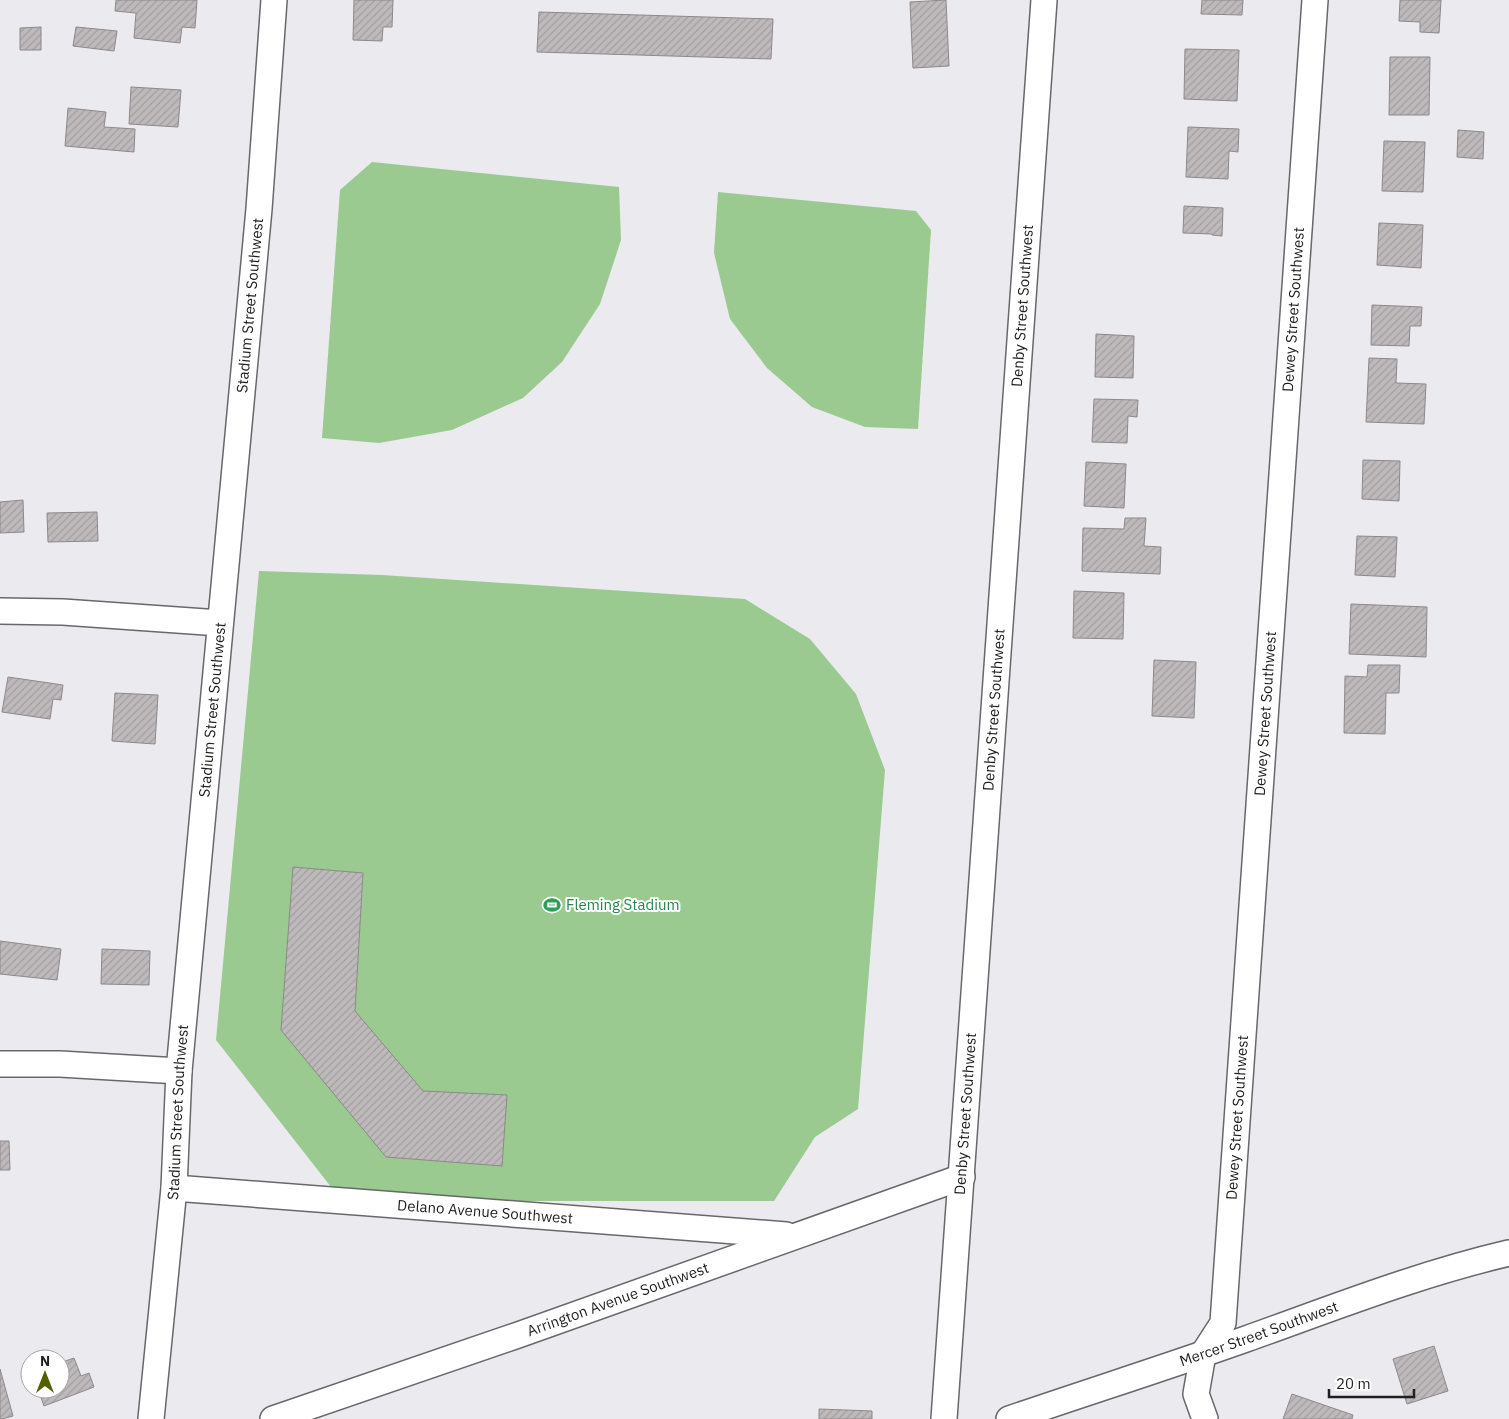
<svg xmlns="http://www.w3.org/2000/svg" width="1509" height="1419" viewBox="0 0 1509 1419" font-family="'IBM Plex Sans',sans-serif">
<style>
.pitch{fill:#9aca90}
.building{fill:url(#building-hatch);stroke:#8d898a}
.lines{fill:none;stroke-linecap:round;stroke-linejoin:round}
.street-casing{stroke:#68686c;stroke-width:28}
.street{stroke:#fff;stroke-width:25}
.labels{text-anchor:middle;stroke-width:4;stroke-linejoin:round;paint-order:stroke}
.street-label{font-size:15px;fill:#1f1f20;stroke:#fff}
.leisure-label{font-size:15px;fill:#27864d;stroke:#fff;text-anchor:start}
</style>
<defs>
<pattern id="building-hatch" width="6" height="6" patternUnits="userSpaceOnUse" patternTransform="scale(1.25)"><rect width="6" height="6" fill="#beb9bb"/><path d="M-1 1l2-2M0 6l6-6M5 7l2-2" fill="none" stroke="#a39fa0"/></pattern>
</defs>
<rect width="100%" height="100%" fill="#eaeaef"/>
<g class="pitch">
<polygon points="372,162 619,187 621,240 600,304 562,362 523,398 452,430 379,443 322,438 340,190"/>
<polygon points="718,192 916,211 931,230 918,429 865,427 812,407 767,368 730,319 714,253"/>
<polygon points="259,571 382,575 745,599 810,639 856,694 885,770 858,1109 815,1137 774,1201 342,1201 216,1040"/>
</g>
<g class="building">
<polygon points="116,0 197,0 195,28 182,27 180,43 134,38 136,13 115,11"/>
<polygon points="354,0 393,0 392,27 383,27 382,41 353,40"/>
<polygon points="946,0 949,66 913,68 910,2"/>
<polygon points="1202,0 1243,0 1242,15 1201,14"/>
<polygon points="1400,0 1441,0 1439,33 1420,32 1420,22 1399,21"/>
<polygon points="539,12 773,19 771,59 537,52"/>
<polygon points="41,27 41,50 20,50 20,28"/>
<polygon points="76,27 117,31 114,51 73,46"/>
<polygon points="1185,49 1239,50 1237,101 1184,99"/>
<polygon points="1390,57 1430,57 1429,115 1389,115"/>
<polygon points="131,87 181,90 178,127 129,124"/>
<polygon points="68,108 106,112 104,127 135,129 134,152 65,146"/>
<polygon points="1188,127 1239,129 1238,152 1229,151 1228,179 1186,177"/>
<polygon points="1458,130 1484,132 1483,159 1457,157"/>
<polygon points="1384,141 1425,142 1423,192 1382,191"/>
<polygon points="1184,206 1223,208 1222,236 1212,235 1212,234 1183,233"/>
<polygon points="1379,223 1423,225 1421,268 1377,265"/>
<polygon points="1372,305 1422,307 1421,326 1410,326 1409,346 1371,345"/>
<polygon points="1096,334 1134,336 1133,378 1095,377"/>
<polygon points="1369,358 1397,359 1396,383 1426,384 1424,424 1366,422"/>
<polygon points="1094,399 1138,400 1137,417 1128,416 1127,443 1092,442"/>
<polygon points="1363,460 1400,461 1399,501 1362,499"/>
<polygon points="1086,462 1126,464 1124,508 1084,506"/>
<polygon points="23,500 24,532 0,533 0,502"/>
<polygon points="97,512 98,541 48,542 47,513"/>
<polygon points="1125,518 1146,518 1144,546 1161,547 1160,574 1082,571 1083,528 1124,529"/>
<polygon points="1357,536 1397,537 1395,577 1355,575"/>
<polygon points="1074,591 1124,593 1123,639 1073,638"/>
<polygon points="1351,604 1427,607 1426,657 1349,654"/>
<polygon points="1154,660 1196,662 1194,718 1152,716"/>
<polygon points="1368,665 1400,665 1399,693 1386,693 1385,734 1344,733 1345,676 1367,677"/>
<polygon points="8,677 63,685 61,700 53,699 50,719 2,712"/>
<polygon points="115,693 158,695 155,744 112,741"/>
<polygon points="293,867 363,873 355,1011 423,1091 507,1095 502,1166 386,1157 281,1030"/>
<polygon points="0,941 61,949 57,980 0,974"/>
<polygon points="102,949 150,951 149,985 101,984"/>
<polygon points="0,1141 9,1141 10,1170 0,1170"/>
<polygon points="1434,1346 1448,1391 1407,1404 1393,1359"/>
<polygon points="74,1358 81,1376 89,1373 94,1387 44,1406 38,1389 60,1389 60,1363"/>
<polygon points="0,1369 13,1416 2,1419 0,1419"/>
<polygon points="1292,1394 1353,1415 1352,1419 1283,1419"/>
<polygon points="819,1409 872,1411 872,1419 819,1419"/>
</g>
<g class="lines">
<g class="street-casing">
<g id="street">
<polyline points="0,611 63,612 220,623"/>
<polyline points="0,1064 60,1064 179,1071"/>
<path id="s1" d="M174,1188L786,1235"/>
<path id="s2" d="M151,1419L174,1188L179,1071L259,209L274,0"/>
<path id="s3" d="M273,1419L521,1334L962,1177"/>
<path id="s4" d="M944,1419L1044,0"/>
<path id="s5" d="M1009,1419C1088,1392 1167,1367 1246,1339C1333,1308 1419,1274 1509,1253"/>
<path id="s6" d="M1205,1419L1196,1394L1203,1354L1223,1323L1315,0"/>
</g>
</g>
<use href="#street" class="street"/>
</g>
<defs>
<g id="stadium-bare" transform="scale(1.35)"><path d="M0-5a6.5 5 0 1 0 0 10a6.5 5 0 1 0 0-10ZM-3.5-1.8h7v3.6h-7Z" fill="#2e9e5b" stroke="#fff" stroke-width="2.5" paint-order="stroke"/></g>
</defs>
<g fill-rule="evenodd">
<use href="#stadium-bare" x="552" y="905"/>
</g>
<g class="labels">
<g class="street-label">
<text dy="5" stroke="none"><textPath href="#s2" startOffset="1118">Stadium Street Southwest</textPath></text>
<text dy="5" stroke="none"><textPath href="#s4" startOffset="1116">Denby Street Southwest</textPath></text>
<text dy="5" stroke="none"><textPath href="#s6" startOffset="1120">Dewey Street Southwest</textPath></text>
<text dy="5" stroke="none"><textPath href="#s2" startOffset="712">Stadium Street Southwest</textPath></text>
<text dy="5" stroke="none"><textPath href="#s4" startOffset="711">Denby Street Southwest</textPath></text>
<text dy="5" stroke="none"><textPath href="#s6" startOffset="715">Dewey Street Southwest</textPath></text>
<text dy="5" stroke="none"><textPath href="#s2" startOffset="308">Stadium Street Southwest</textPath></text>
<text dy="5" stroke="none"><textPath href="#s4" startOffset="306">Denby Street Southwest</textPath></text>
<text dy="5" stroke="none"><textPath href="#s6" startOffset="310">Dewey Street Southwest</textPath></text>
<text dy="5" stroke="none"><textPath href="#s1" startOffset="312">Delano Avenue Southwest</textPath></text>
<text dy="5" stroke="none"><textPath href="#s3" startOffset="365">Arrington Avenue Southwest</textPath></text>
<text dy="5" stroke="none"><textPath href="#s5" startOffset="264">Mercer Street Southwest</textPath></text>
</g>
<g class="leisure-label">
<text x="566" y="910">Fleming Stadium</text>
</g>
</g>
<g transform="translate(45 1374)"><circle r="24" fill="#ffffff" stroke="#a5a5a6"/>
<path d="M0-4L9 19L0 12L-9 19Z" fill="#526000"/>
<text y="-8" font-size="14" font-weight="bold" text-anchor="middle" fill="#1f1f20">N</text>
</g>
<path d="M1329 1389v8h85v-8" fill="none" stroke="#1f1f20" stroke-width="2.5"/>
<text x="1336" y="1389" font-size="15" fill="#1f1f20" stroke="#ffffff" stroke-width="4" paint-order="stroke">20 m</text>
</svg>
